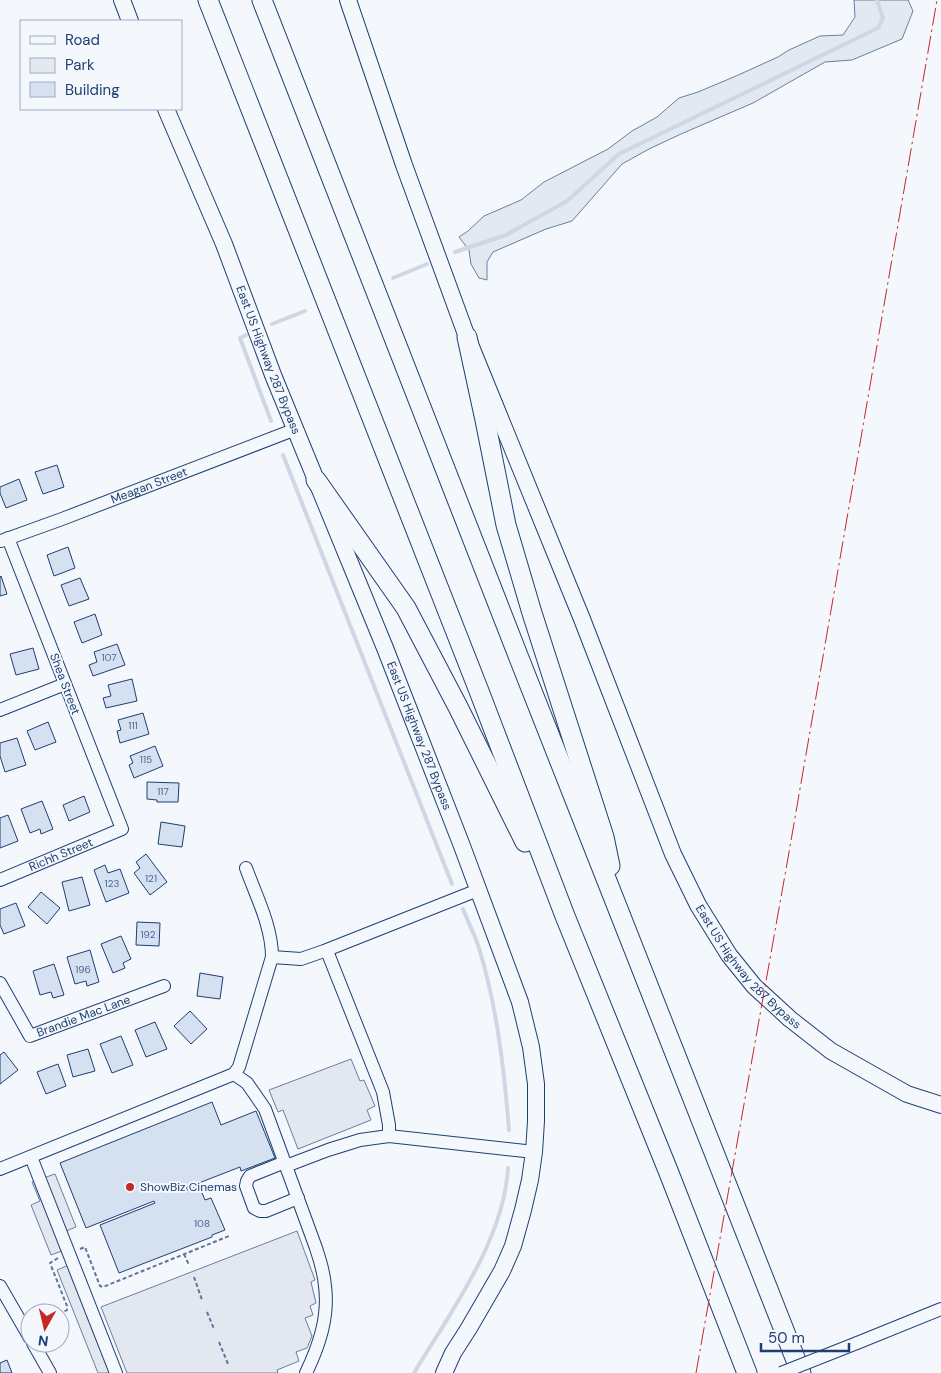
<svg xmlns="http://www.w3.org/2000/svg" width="941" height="1373" viewBox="0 0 941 1373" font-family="'DM Sans',sans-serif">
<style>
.green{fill:#e3e9f0;stroke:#687fa3}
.parking{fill:#e3e8f0;stroke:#687fa3}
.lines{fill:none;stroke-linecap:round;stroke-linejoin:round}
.stream{stroke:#cfd7e4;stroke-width:4}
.building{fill:#d5e0f0;stroke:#1d3f73}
.minor-casing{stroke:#1d3f73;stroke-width:14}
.major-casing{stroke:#1d3f73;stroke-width:18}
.highway-casing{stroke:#1d3f73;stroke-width:21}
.path{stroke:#5e769c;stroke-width:2;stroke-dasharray:4 2.5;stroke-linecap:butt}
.minor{stroke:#f4f7fb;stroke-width:12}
.major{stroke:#f4f7fb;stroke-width:16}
.highway{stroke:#f4f7fb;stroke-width:19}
.minor-bridge-casing{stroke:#1d3f73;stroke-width:14;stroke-linecap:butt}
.minor-bridge{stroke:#f4f7fb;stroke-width:12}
.power{stroke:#c62828;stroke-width:1;stroke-dasharray:18 4 2.5 4;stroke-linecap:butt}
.poi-dot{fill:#c62828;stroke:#f4f7fb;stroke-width:2}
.labels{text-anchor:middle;stroke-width:4;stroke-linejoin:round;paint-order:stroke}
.number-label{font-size:10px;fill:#4b6792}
.street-label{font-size:12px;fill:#1d3f73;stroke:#f4f7fb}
.poi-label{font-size:12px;fill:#1d3f73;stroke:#f4f7fb;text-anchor:start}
</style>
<rect width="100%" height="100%" fill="#f4f7fb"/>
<polygon class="green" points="854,0 908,0 913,11 902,39 852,60 825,62 753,103 681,134 649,149 622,164 572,221 546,229 493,252 487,262 487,280 479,278 471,264 469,250 459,237 468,231 484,216 521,200 544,182 608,149 632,131 657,117 679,98 698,92 736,76 778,57 789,50 820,36 843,35 855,17"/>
<g class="parking">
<polygon points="351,1059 360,1081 364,1080 375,1106 367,1110 371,1120 298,1149 283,1110 278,1112 269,1090"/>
<polygon points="55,1174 76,1227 66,1231 72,1247 51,1255 31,1205 40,1201 32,1182"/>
<polygon points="297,1231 315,1280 311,1282 316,1303 310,1306 313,1315 305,1318 312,1336 307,1348 296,1352 299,1361 277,1370 278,1373 127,1373 101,1307"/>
<polygon points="78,1261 122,1373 98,1373 57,1270"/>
</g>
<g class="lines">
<g class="stream">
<polyline points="455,252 506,235 567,201 619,154 878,28 883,18 877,0"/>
<polyline points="393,278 427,264"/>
<polyline points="272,324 305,311"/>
<polyline points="246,335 240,338 271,421"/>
<polyline points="283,455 452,884"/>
<path d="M463,909C468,922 475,935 479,948C497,1007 504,1068 509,1130"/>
<path d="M414,1373C450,1313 504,1240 508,1168"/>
</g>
</g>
<g class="building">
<polygon points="57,465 64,487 43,494 35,472"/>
<polygon points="19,479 27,500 6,508 0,493 0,487"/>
<polygon points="68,547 75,568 54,576 47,555"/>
<polygon points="1,576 7,594 0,596 0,577"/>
<polygon points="80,578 89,599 69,606 61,585"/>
<polygon points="95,614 102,635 82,643 74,622"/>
<polygon points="117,644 125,665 93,676 89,665 97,662 94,652"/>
<polygon points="33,648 39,669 16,675 10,654"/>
<polygon points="132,679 137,701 106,708 103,698 111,696 108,685"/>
<polygon points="143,713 149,734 120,743 117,731 121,730 118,720"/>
<polygon points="48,722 56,742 35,750 27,731"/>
<polygon points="17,738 26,765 5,772 0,756 0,743"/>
<polygon points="155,746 163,766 134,778 129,765 133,763 130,756"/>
<polygon points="147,782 179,783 178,802 157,802 157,800 147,799"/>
<polygon points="84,796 90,812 69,821 63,805"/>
<polygon points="42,801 53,829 41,834 40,829 30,833 21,809"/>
<polygon points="8,815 18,841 0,848 0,818"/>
<polygon points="161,822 185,826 182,847 158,844"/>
<polygon points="146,854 167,882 150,895 134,873 140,868 136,862"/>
<polygon points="105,865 108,873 120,869 129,893 106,902 94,870"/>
<polygon points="82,877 90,905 69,911 62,882"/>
<polygon points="41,892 60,908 47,924 28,907"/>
<polygon points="16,903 25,926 4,934 0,925 0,909"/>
<polygon points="137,922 160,923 159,946 136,945"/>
<polygon points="121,936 131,959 123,963 125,968 113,973 101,944"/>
<polygon points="90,950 99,982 87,986 86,981 75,984 67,957"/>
<polygon points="54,964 64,995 53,998 51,992 40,995 33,971"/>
<polygon points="200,973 223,977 220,999 197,996"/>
<polygon points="190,1011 207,1029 191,1044 174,1026"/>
<polygon points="155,1022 167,1049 146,1057 135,1030"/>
<polygon points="121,1036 133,1065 112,1073 100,1044"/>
<polygon points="88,1049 95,1071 73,1077 67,1055"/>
<polygon points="4,1052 18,1070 0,1084 0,1055"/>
<polygon points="58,1064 66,1086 46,1094 37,1072"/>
<polygon points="212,1102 221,1125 256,1111 275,1158 241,1171 240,1167 186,1188 187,1190 199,1186 205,1200 211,1198 225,1230 212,1235 212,1237 119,1273 100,1225 155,1203 154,1201 86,1228 60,1163"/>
<polygon points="7,1360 12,1373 0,1373 0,1363"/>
</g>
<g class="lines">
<g class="minor-casing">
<g id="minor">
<path id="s1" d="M1,541L62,519L296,429"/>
<polyline points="0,710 65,684"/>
<path d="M246,868C256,896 272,926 272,957"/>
<path id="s2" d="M0,880L122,829L8,538"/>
<polyline points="327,951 383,1092 389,1125 389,1136"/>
<path id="s3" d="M0,983L30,1036L164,986"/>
<path d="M234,1074L247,1083L265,1109L316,1248C320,1260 324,1273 325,1286C329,1317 319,1346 306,1373"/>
<polyline points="31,1157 116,1373"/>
<polyline points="285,1162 250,1176 247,1181 246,1186 254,1208 260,1211 266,1211 298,1198"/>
<polyline points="286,1166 328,1150 360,1140 389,1136 534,1152"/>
<polyline points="0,1169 234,1074 239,1067 272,957 301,959 324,951 478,890"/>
<polyline points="0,1286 30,1338"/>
<polyline points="33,1343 50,1373"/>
<polyline points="857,1343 941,1309"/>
</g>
</g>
<g class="major-casing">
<g id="major">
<polyline points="122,0 130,21"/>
<path id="s4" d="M348,0L404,165L467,337L582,619L673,854L698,905L729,955L754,986L790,1019L831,1051L907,1094L941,1105"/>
<path id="s5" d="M166,109L224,244L273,375L385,648L462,846L520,1002L531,1047L536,1084V1121L534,1152L530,1180L523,1210L513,1246L502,1271L469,1328L453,1353L444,1373"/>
</g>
</g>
<g class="highway-casing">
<g id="highway">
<polyline points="208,0 479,691 565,916 669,1173 747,1373"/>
<polyline points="262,0 519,658 801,1373"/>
<polyline points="467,337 485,420 506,525 532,613 604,837 610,866"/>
<polyline points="316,480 406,608 458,707 525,842"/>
</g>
</g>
<g class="path">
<polyline points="80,1249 85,1247 100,1286 103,1287 229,1236"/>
<polyline points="184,1254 189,1265"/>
<polyline points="58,1258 50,1263 67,1306 67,1310 60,1314"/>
<polyline points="194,1277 202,1300"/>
<polyline points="207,1312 214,1329"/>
<polyline points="219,1342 228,1364"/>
</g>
<use href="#minor" class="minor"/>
<use href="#major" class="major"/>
<use href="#highway" class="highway"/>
<g class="minor-bridge-casing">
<polyline id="minor-bridge" points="781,1373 857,1343"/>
</g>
<use href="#minor-bridge" class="minor-bridge"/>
<polyline class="power" points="696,1373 788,858 937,0"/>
</g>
<circle class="poi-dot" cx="130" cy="1187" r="5"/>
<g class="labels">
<g class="number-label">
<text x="109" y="661">107</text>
<text x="133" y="729">111</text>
<text x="146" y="763">115</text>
<text x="163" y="795">117</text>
<text x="151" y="882">121</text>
<text x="112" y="887">123</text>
<text x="148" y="938">192</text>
<text x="83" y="973">196</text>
<text x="202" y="1227">108</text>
</g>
<g class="street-label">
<text dy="4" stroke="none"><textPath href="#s5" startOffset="271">East US Highway 287 Bypass</textPath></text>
<text dy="4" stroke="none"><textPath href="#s1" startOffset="158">Meagan Street</textPath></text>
<text transform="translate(65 684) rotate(69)" y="4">Shea Street</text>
<text dy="4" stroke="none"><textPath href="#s5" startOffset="676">East US Highway 287 Bypass</textPath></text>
<text dy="4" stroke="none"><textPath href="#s2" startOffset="66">Richh Street</textPath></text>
<text dy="4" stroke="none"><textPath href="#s4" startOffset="1051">East US Highway 287 Bypass</textPath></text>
<text dy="4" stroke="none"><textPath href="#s3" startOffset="118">Brandie Mac Lane</textPath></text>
</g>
<g class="poi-label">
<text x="140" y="1191">ShowBiz Cinemas</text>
</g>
</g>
<rect x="20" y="20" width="162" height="90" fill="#f4f7fb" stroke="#9eadc5"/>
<rect x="30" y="36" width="25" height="8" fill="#f4f7fb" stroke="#9eadc5"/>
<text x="65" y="45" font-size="15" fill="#1d3f73">Road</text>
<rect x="30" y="58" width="25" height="15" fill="#e3e9f0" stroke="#9eadc5"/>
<text x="65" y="70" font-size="15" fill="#1d3f73">Park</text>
<rect x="30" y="82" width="25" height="15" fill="#d5e0f0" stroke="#9eadc5"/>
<text x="65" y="95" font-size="15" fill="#1d3f73">Building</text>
<g transform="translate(45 1328) rotate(188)"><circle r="24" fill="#f4f7fb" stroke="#9eadc5"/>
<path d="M0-4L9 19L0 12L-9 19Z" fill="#c62828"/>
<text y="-8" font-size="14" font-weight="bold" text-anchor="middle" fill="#1d3f73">N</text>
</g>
<path d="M761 1343v8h88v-8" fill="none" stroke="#1d3f73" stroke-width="2.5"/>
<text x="768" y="1343" font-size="15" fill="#1d3f73" stroke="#f4f7fb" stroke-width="4" paint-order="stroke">50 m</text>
</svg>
